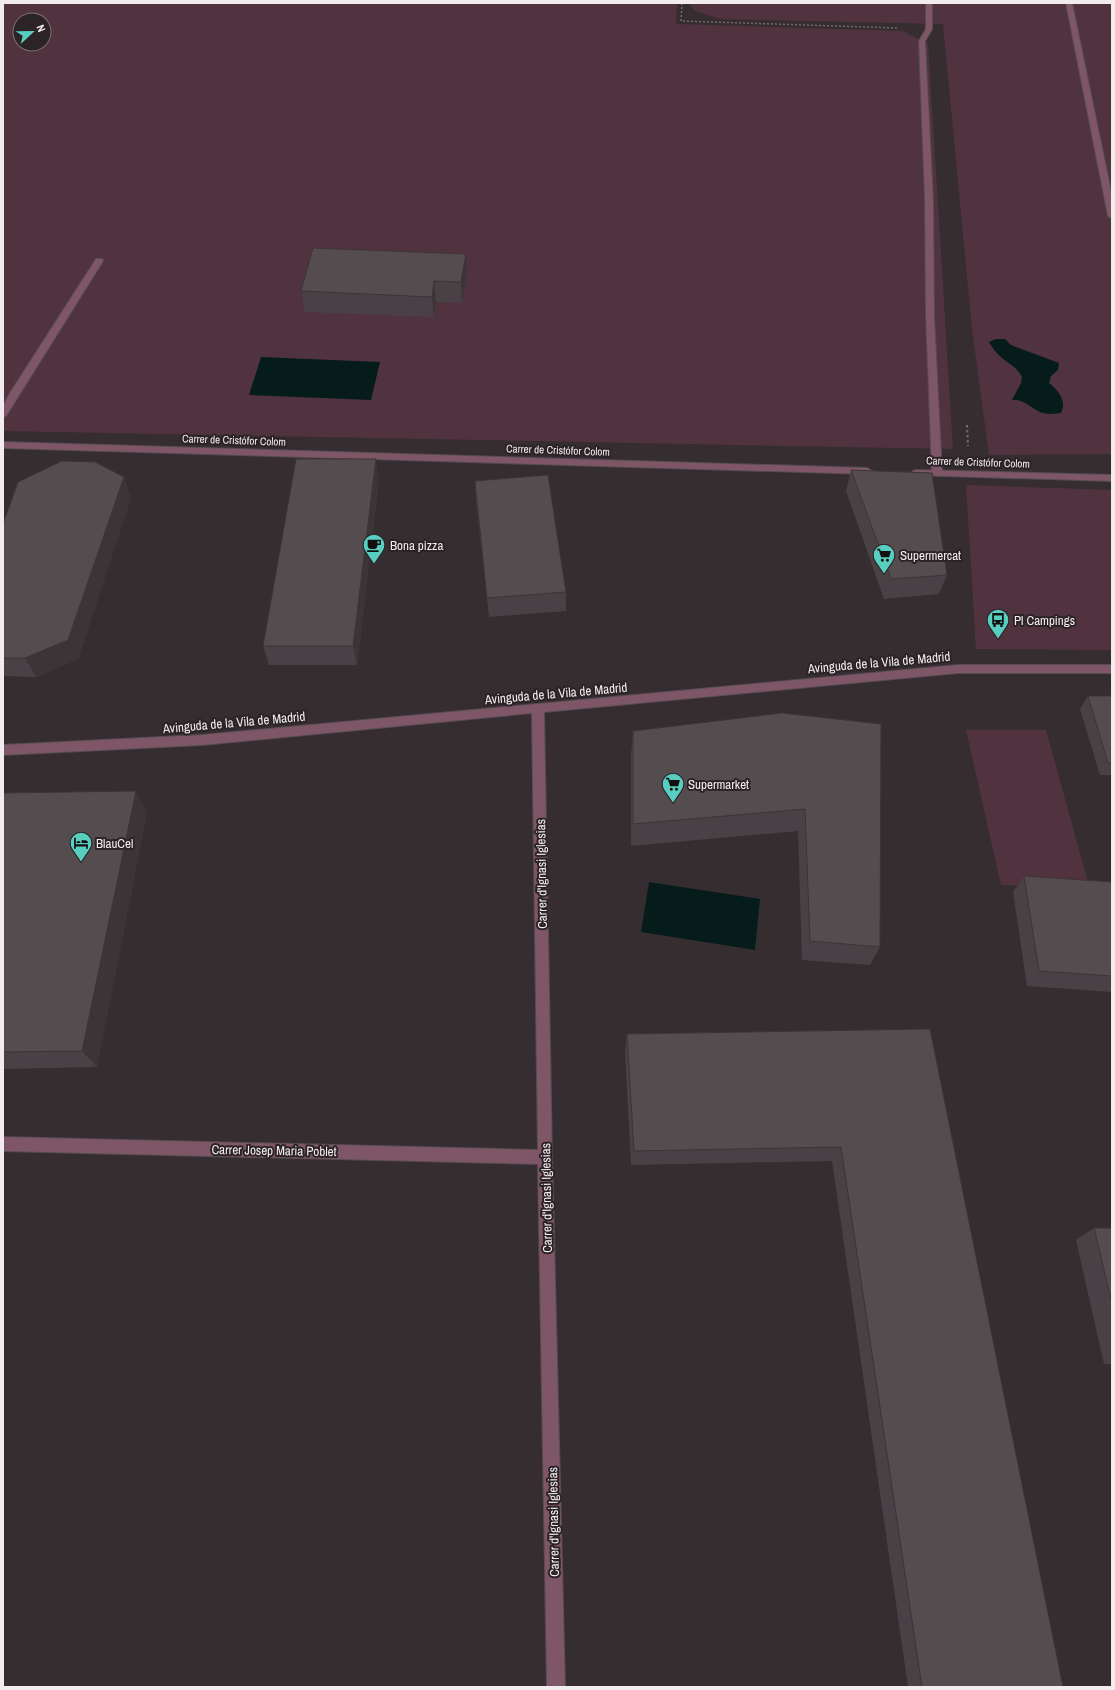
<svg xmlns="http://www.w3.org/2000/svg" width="1115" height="1690" viewBox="0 0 1115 1690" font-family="'Archivo Narrow',sans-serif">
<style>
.green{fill:#51333f;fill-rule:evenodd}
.water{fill:#061c1a}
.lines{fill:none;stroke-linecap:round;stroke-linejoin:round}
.lane-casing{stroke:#544c4f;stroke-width:2}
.street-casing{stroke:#544c4f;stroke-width:2}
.path-far1{stroke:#726a6d;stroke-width:1.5;stroke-dasharray:2 2;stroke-linecap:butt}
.path{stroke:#726a6d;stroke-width:2;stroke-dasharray:2.5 2.5;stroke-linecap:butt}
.lane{fill:#7f5667;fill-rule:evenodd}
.street{fill:#7f5667;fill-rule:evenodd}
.wall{fill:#494145}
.shaded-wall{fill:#3c3538}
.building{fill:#554c50;stroke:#3c3538}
.labels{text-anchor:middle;stroke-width:4;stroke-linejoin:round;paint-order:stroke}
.far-street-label{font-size:11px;fill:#f2ecef;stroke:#2b2326}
.poi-label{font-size:13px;fill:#f2ecef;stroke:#2b2326;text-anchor:start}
.street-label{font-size:13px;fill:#f2ecef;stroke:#2b2326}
</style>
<rect width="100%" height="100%" fill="#362d30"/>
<g class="green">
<path d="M3,3H677L676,24L903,31L928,44L953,449L3,431ZM20,20H44V44H20Z"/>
<polygon points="688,3 1112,3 1112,454 989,455 972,329 943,24 721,19 695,11"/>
<polygon points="966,485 1112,490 1112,650 976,649"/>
<polygon points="966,730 1046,730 1089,886 1001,885"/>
</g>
<g class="water">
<path d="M996,339H1005L1011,345L1059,363L1058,370L1051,376L1049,383C1059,391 1067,401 1061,413C1054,414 1045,415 1038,411C1028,406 1024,399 1012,400L1021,383L1022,377C1016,366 1010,365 1001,357C996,353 992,347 989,342Z"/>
<polygon points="261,357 380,362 371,400 249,395"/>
<polygon points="649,882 760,899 755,950 641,932"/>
</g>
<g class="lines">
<g class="lane-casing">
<g id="lane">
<polygon points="926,3 932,3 932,29 925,41 933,200 934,316 942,473 937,476 932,473 926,316 925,200 919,41 926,29"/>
<polygon points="1066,3 1072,3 1112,196 1112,218 1108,216"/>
<polygon points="96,259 102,259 103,261 6,416 3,417 3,406 10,393"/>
</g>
</g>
<g class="street-casing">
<g id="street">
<polygon points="3,442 867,468 872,471 867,474 3,448"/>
<polygon points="916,470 1112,475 1112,481 913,475 911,473 913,471"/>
<polygon points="958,665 1112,665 1112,673 958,673 544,712 552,1157 565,1687 547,1687 538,1164 3,1151 3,1137 538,1150 532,713 202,745 3,755 3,745 202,735"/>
</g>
</g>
<polyline class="path-far1" points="682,3 681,21 898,28"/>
<polyline class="path" points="967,425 968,446"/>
<use href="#lane" class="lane"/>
<use href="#street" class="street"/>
</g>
<g class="wall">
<polygon points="467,275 462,303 436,302 434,317 305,312 301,291"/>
<polygon points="851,470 947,575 939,594 884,599 846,491"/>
<polygon points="124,477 131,498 78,659 36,677 3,676 3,524"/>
<polygon points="379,479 357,665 269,665 263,646"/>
<polygon points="475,481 566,592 566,611 489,617 476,501"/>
<polygon points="1088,696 1112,696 1112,775 1100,775 1080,709"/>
<polygon points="782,713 880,947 870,965 802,960 798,831 631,846 631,754 633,731"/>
<polygon points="3,793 147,812 97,1067 3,1069"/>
<polygon points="1024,876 1112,882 1112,992 1027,986 1013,892"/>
<polygon points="930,1029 1063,1687 908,1687 832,1161 631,1165 625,1051 627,1034"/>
<polygon points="1094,1228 1112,1228 1112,1364 1104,1364 1076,1240"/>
</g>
<g class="shaded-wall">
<polygon points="466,254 467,275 462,303 461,282"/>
<polygon points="434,281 436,302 434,317 432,297"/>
<polygon points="376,459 379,479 357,665 353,646"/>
<polygon points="124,477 131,498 78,659 36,677 25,658"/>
<polygon points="136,791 147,812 97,1067 82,1051"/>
</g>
<g class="building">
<polygon points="313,248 466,254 461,282 434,281 432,297 301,291"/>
<polygon points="296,459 376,459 353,646 263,646"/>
<polygon points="62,461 95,462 124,477 68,640 25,658 3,658 3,524 18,482"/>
<polygon points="851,470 932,473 947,575 891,579"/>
<polygon points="548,475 566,592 487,598 475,481"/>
<polygon points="1088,696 1112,696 1112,763 1108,763"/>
<polygon points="782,713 881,724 880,947 810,941 805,809 633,824 633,731"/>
<polygon points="136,791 82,1051 3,1052 3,793"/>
<polygon points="1024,876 1112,882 1112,976 1039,971"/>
<polygon points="930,1029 1063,1687 922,1687 841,1147 634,1151 627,1034"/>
<polygon points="1094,1228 1112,1228 1112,1303"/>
</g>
<defs>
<g id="cafe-pin" transform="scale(1.15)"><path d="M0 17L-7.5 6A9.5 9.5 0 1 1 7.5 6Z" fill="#58cec1" stroke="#2b2326"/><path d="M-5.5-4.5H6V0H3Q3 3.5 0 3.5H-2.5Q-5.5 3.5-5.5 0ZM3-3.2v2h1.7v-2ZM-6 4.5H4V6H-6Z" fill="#111"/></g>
<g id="supermarket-pin" transform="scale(1.15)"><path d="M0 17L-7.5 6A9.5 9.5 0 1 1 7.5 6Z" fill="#58cec1" stroke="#2b2326"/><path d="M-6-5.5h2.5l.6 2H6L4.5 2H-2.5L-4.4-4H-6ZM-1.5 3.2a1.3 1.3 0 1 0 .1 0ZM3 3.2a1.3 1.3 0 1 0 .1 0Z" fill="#111"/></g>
<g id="bus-pin" transform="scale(1.15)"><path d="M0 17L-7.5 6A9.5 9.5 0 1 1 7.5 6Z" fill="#58cec1" stroke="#2b2326"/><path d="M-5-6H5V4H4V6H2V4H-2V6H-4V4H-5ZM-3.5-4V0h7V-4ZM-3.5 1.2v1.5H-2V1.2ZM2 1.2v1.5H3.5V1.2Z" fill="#111"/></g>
<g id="hotel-pin" transform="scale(1.15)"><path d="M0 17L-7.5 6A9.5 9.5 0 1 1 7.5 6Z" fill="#58cec1" stroke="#2b2326"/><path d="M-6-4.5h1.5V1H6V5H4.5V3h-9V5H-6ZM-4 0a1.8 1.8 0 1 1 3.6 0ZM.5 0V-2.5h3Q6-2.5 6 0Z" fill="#111"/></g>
</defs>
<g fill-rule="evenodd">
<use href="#cafe-pin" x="374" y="545"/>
<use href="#supermarket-pin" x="884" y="555"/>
<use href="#bus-pin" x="998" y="620"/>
<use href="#supermarket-pin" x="673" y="784"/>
<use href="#hotel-pin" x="81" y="843"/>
</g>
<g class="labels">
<g class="far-street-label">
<text transform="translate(234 440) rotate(2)" y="4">Carrer de Cristófor Colom</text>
<text transform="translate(558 450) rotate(2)" y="4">Carrer de Cristófor Colom</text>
<text transform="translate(978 462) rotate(2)" y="4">Carrer de Cristófor Colom</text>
</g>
<g class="poi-label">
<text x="390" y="550">Bona pizza</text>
<text x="900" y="560">Supermercat</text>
<text x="1014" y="625">Pl Campings</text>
<text x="688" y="789">Supermarket</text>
<text x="96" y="848">BlauCel</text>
</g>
<g class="street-label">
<text transform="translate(879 662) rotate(-5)" y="5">Avinguda de la Vila de Madrid</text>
<text transform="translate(556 693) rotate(-5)" y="5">Avinguda de la Vila de Madrid</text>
<text transform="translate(234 722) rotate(-5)" y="5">Avinguda de la Vila de Madrid</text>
<text transform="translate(541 874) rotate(-91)" y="5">Carrer d'Ignasi Iglesias</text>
<text transform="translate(274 1150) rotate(1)" y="5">Carrer Josep Maria Poblet</text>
<text transform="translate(546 1198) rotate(-91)" y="5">Carrer d'Ignasi Iglesias</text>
<text transform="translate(553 1522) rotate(-91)" y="5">Carrer d'Ignasi Iglesias</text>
</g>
</g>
<rect width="1115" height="1690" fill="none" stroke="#f2ecef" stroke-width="8"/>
<g transform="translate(32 32) rotate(68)"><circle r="19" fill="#2b2326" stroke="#7b7376"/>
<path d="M0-3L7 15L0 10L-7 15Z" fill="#58cec1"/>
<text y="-6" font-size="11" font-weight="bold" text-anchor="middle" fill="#f2ecef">N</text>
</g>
</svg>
